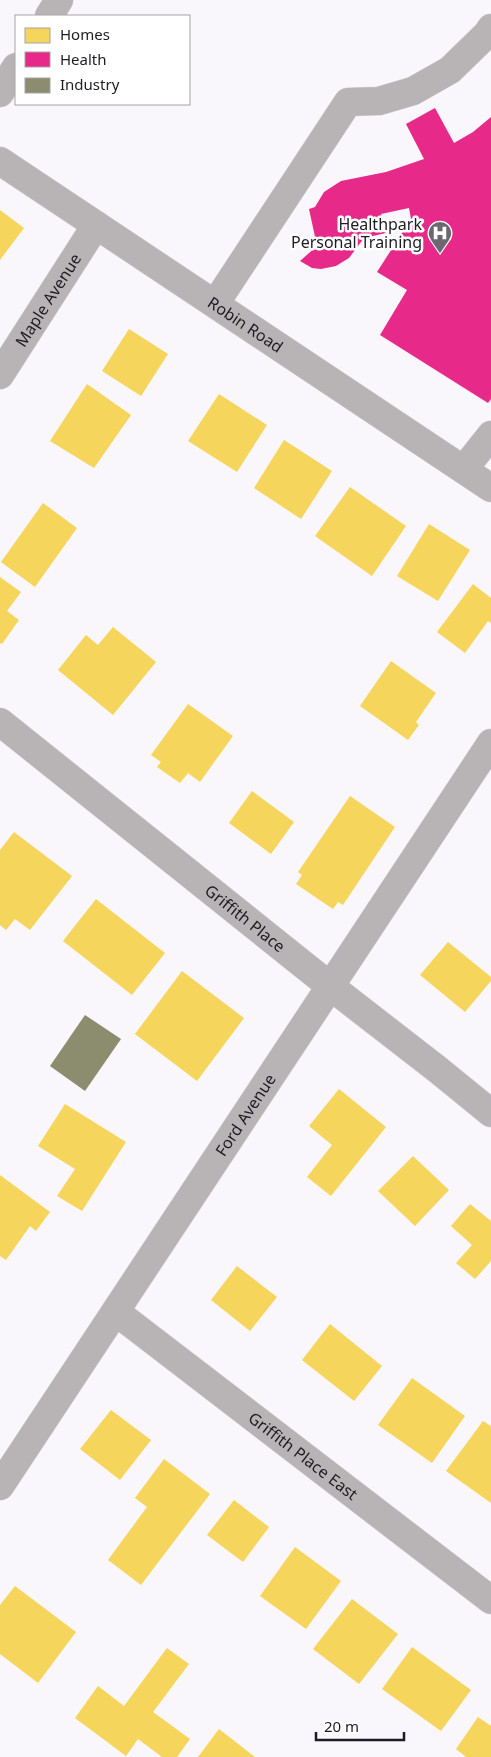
<svg xmlns="http://www.w3.org/2000/svg" width="491" height="1757" viewBox="0 0 491 1757" font-family="'Noto Sans',sans-serif">
<style>
.homes{fill:#f6d55c}
.health{fill:#e7298a}
.industry{fill:#8c8c6e}
.lines{fill:none;stroke-linecap:round;stroke-linejoin:round}
.minor-casing{stroke:#d6d4d8;stroke-width:29}
.minor{stroke:#b8b4b5;stroke-width:28}
.labels{text-anchor:middle;stroke-width:5;stroke-linejoin:round;paint-order:stroke}
.poi-label{font-size:16px;fill:#1f1b23;stroke:#fff;text-anchor:end}
.street-label{font-size:16px;fill:#1f1b23;stroke:#fff}
</style>
<rect width="100%" height="100%" fill="#f9f6fc"/>
<g class="homes">
<polygon points="0,210 24,228 0,260"/>
<polygon points="129,329 168,354 141,396 102,371"/>
<polygon points="87,384 131,415 94,468 50,441"/>
<polygon points="219,394 267,425 237,472 188,441"/>
<polygon points="284,440 332,471 301,519 254,488"/>
<polygon points="350,487 406,526 372,576 315,536"/>
<polygon points="43,503 77,528 35,587 1,562"/>
<polygon points="429,524 470,550 438,601 397,576"/>
<polygon points="0,577 21,592 7,611 19,620 2,644 0,643"/>
<polygon points="473,584 491,598 491,623 488,621 465,653 437,632"/>
<polygon points="113,627 156,662 113,715 58,670 86,635 98,645"/>
<polygon points="391,661 436,693 416,722 419,725 408,740 360,706"/>
<polygon points="188,704 233,736 200,782 188,773 180,783 157,767 161,762 151,755"/>
<polygon points="252,791 294,822 271,854 229,823"/>
<polygon points="350,796 395,827 343,905 338,902 333,909 296,884 302,875 298,872"/>
<polygon points="14,832 72,876 30,930 15,919 6,930 0,925 0,850"/>
<polygon points="96,899 165,953 132,995 63,941"/>
<polygon points="448,942 491,977 491,981 465,1012 420,975"/>
<polygon points="182,971 244,1018 197,1081 135,1034"/>
<polygon points="339,1089 386,1127 331,1196 307,1177 332,1145 309,1126"/>
<polygon points="65,1104 126,1142 82,1211 57,1196 75,1169 38,1146"/>
<polygon points="413,1156 449,1190 415,1226 378,1191"/>
<polygon points="0,1175 50,1212 36,1231 30,1226 6,1260 0,1256"/>
<polygon points="470,1204 491,1221 491,1261 475,1279 456,1263 472,1245 451,1226"/>
<polygon points="237,1266 277,1297 250,1331 211,1300"/>
<polygon points="330,1324 382,1366 354,1401 302,1360"/>
<polygon points="412,1378 465,1416 432,1463 378,1425"/>
<polygon points="111,1410 151,1440 120,1480 80,1449"/>
<polygon points="483,1421 491,1426 491,1503 446,1471"/>
<polygon points="164,1459 210,1494 141,1585 108,1560 147,1507 135,1498"/>
<polygon points="234,1500 269,1527 243,1562 207,1535"/>
<polygon points="295,1547 341,1581 306,1629 260,1596"/>
<polygon points="15,1586 76,1632 38,1683 0,1654 0,1605"/>
<polygon points="352,1599 398,1634 359,1684 313,1649"/>
<polygon points="412,1647 471,1690 441,1731 382,1689"/>
<polygon points="167,1648 189,1664 153,1712 190,1739 177,1757 162,1757 138,1739 126,1756 75,1718 98,1686 124,1706"/>
<polygon points="478,1717 491,1726 491,1757 466,1757 456,1749"/>
<polygon points="219,1729 255,1757 198,1757"/>
</g>
<polygon class="health" points="435,108 454,143 473,132 491,117 491,399 488,403 380,335 407,290 377,272 411,219 409,208 381,214 386,233 364,238 349,258 336,266 321,269 312,268 300,261 317,246 309,209 315,207 324,192 341,181 386,172 424,159 406,124"/>
<polygon class="industry" points="85,1015 121,1039 85,1091 50,1066"/>
<g class="lines">
<g class="minor-casing">
<g id="minor">
<polyline points="49,16 59,0"/>
<polyline points="0,93 16,67"/>
<path id="s1" d="M0,161L491,488"/>
<polyline points="215,304 348,102 379,101 413,91 450,70 487,34 491,28"/>
<path id="s2" d="M0,375L96,225"/>
<polyline points="464,469 491,435"/>
<path id="s3" d="M0,722L330,986L437,1069L491,1113"/>
<path id="s4" d="M116,1312L491,1600"/>
<path id="s5" d="M0,1486L491,743"/>
</g>
</g>
<use href="#minor" class="minor"/>
</g>
<defs>
<g id="hospital-pin" transform="scale(1.25)"><path d="M0 17L-7.5 6A9.5 9.5 0 1 1 7.5 6Z" fill="#6b686f" stroke="#fff"/><path d="M-5-5h3v3.5h4V-5h3V5h-3V1.5h-4V5h-3Z" fill="#fff"/></g>
</defs>
<g fill-rule="evenodd">
<use href="#hospital-pin" x="440" y="233"/>
</g>
<g class="labels">
<g class="poi-label">
<text x="422" y="230">Healthpark<tspan x="422" dy="18">Personal Training</tspan></text>
</g>
<g class="street-label">
<text dy="6" stroke="none"><textPath href="#s2" startOffset="89">Maple Avenue</textPath></text>
<text dy="6" stroke="none"><textPath href="#s1" startOffset="295">Robin Road</textPath></text>
<text dy="6" stroke="none"><textPath href="#s3" startOffset="314">Griffith Place</textPath></text>
<text dy="6" stroke="none"><textPath href="#s5" startOffset="445">Ford Avenue</textPath></text>
<text dy="6" stroke="none"><textPath href="#s4" startOffset="236">Griffith Place East</textPath></text>
</g>
</g>
<rect x="15" y="15" width="175" height="90" fill="#ffffff" stroke="#a5a4a7"/>
<rect x="25" y="28" width="25" height="15" fill="#f6d55c" stroke="#a5a4a7"/>
<text x="60" y="40" font-size="15" fill="#1f1b23">Homes</text>
<rect x="25" y="52" width="25" height="15" fill="#e7298a" stroke="#a5a4a7"/>
<text x="60" y="65" font-size="15" fill="#1f1b23">Health</text>
<rect x="25" y="78" width="25" height="15" fill="#8c8c6e" stroke="#a5a4a7"/>
<text x="60" y="90" font-size="15" fill="#1f1b23">Industry</text>
<path d="M316 1732v8h88v-8" fill="none" stroke="#1f1b23" stroke-width="2.5"/>
<text x="324" y="1732" font-size="15" fill="#1f1b23" stroke="#ffffff" stroke-width="4" paint-order="stroke">20 m</text>
</svg>
